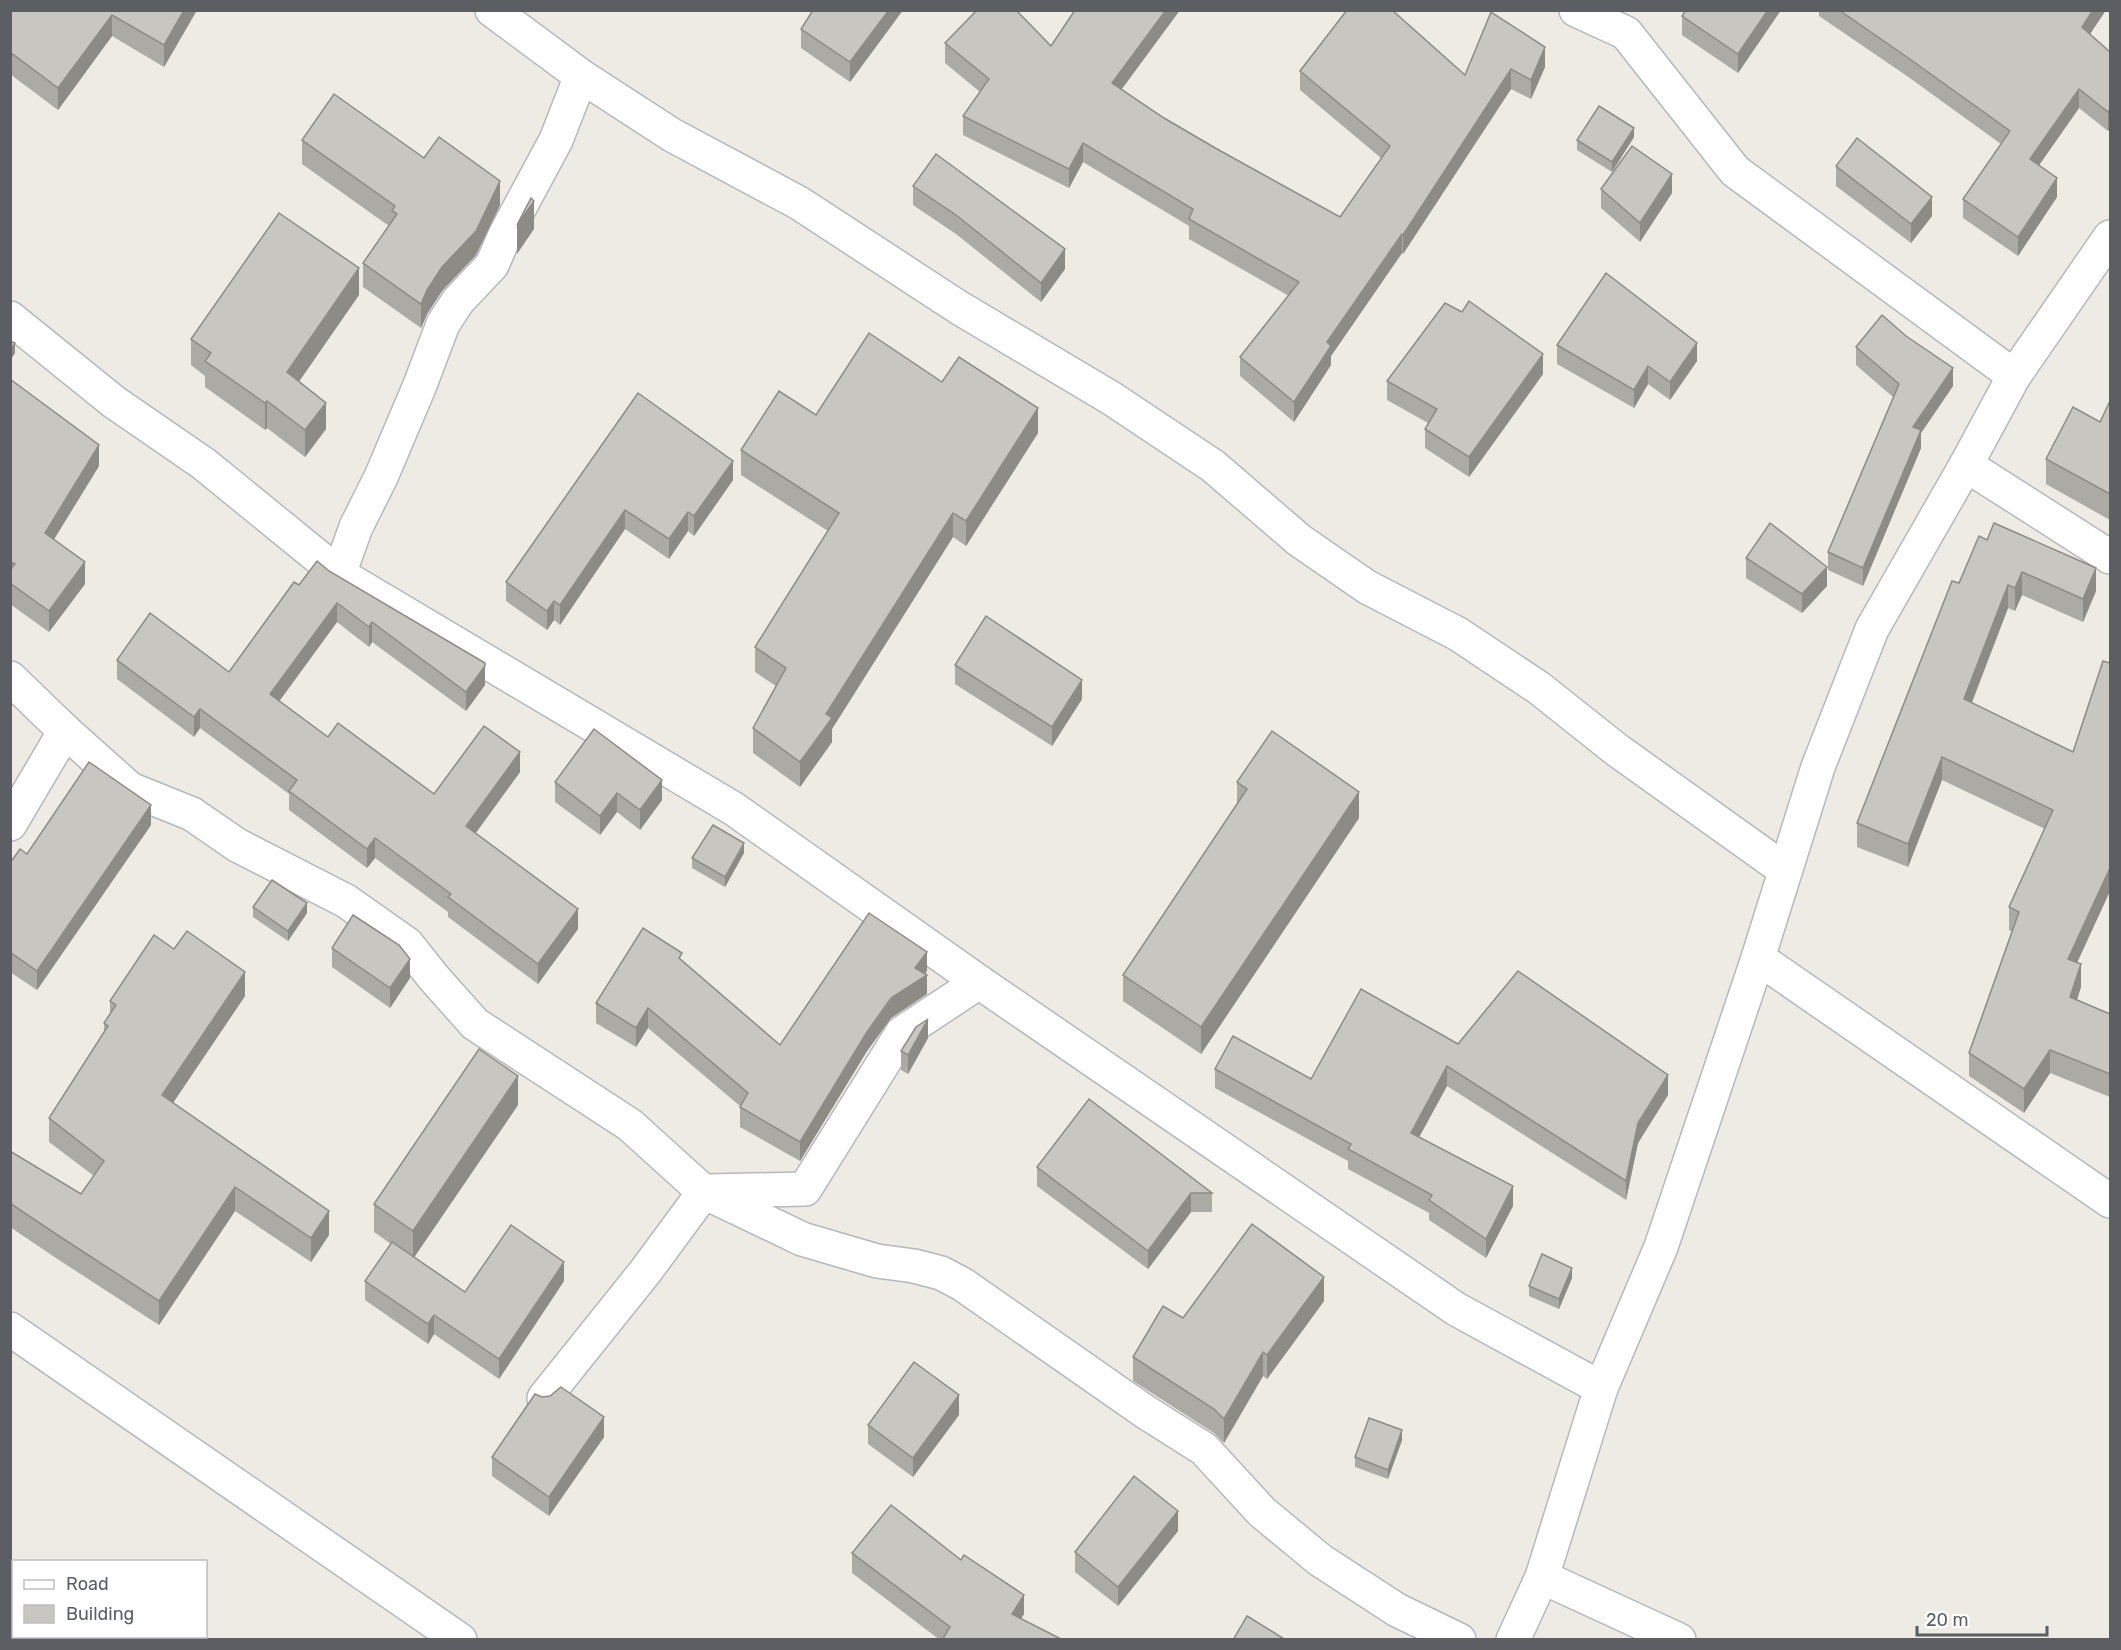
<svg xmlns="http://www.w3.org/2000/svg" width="2121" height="1650" viewBox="0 0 2121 1650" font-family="Rubik,sans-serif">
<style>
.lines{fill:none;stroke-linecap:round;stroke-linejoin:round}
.minor-casing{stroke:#b5b8bc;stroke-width:36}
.minor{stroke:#fff;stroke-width:33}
.wall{fill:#acaaa5}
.shaded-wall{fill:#8c8b86}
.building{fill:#c8c6c0;stroke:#8c8b86;stroke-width:1.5}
</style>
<rect width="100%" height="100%" fill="#edebe3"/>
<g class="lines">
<g class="minor-casing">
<g id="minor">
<polyline points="492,10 581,76 672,135 799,203 958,307 1111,398 1213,466 1299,540 1367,587 1458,634 1539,688 1617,750 1785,870"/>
<polyline points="1576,10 1626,33 1735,171 2014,376"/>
<polyline points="10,318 114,402 204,464 339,574 734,809 979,982 1456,1309 1601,1388"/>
<polyline points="1966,465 2110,557"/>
<polyline points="339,574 356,527 381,477 420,385 443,324 458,301 492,265 505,235 556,140 581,76"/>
<polyline points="10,678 65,731 130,789 192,814 237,845 346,901 407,944 434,978 475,1024 630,1125 704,1192 802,1239 877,1261 914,1266 941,1273 962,1284 1144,1411 1204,1449 1262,1512 1320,1560 1397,1610 1459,1640"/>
<polyline points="10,824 65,731"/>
<polyline points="1758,958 2110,1201"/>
<polyline points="709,1191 805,1189 902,1033 979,982"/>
<polyline points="10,1329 460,1640"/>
<polyline points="544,1398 645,1272 704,1192"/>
<polyline points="1542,1577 1679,1640"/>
<polyline points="1513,1640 1542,1577 1601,1388 1661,1247 1758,958 1818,767 1872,629 1966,465 2014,376 2110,237"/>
</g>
</g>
<use href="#minor" class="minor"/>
</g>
<g class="wall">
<polygon points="10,10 197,10 164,67 112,36 58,110 10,74"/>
<polygon points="813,10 903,10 850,82 801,48 801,29"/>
<polygon points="1075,10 1180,10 1122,89 1164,118 1217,149 1340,217 1381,158 1300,90 1300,71 1465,75 1491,12 1545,67 1531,99 1511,89 1403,254 1402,253 1331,356 1331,365 1294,422 1240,376 1240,357 1289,296 1189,239 1189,226 1083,162 1069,188 963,135 963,116 980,92 945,63 945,43 1051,46"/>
<polygon points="1781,10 1738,73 1682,35 1682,16"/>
<polygon points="1819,10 2106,10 2090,34 2110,52 2110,129 2108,131 2079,108 2039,165 2057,197 2018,256 1963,218 1963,199 2001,144 1907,76 1819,16"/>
<polygon points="1634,137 1612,172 1577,150 1577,140"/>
<polygon points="302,140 424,158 500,205 476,255 442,291 427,314 421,328 363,287 363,263 389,226 302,164"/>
<polygon points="1836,166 1932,216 1911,243 1836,186"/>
<polygon points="913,186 1065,269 1041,302 956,234 913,205"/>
<polygon points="1601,189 1672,193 1640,242 1601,208"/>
<polygon points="359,295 299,381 326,429 305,457 267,428 265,430 205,387 205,376 191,365 191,339"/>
<polygon points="1557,345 1697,361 1670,400 1648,384 1634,408 1557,364"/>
<polygon points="1856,347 1953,386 1921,433 1921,448 1863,586 1828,570 1828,552 1893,397 1856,365"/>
<polygon points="1543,374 1469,477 1425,448 1425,429 1428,423 1387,400 1387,381"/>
<polygon points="10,379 99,466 54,539 85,584 49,632 10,604"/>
<polygon points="942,382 1038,433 966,546 953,537 832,729 832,742 800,787 753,753 753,728 776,686 755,672 755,647 828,531 741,475 741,450"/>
<polygon points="638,393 733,480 694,536 688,531 669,559 625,529 560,625 554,620 547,630 506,601 506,582"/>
<polygon points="2110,401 2110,520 2046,484 2046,459 2100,422"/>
<polygon points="1979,536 2096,591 2083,622 2022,595 2015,611 2008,608 1972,703 2073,752 2110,891 2077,963 2081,987 2077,1000 2110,1014 2110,1097 2050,1073 2024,1113 1969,1076 1969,1053 2012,932 2009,930 2009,907 2045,829 1942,780 1908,867 1857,847 1857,823"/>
<polygon points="1746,558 1827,586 1802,613 1746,578"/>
<polygon points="329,571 485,685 466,711 372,642 369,647 337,622 279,701 328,737 434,794 520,772 476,833 578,929 538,984 448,917 448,912 375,858 367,868 289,810 289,794 200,728 194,737 117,679 117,660 229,672 299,585"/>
<polygon points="955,665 1082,699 1052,746 955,684"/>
<polygon points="555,782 662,800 640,830 617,812 600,835 555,802"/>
<polygon points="1237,782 1359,818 1201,1054 1123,1001 1123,975 1237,804"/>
<polygon points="151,825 37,990 10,972 10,863 27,854"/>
<polygon points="744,853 725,887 692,868 692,858"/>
<polygon points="253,907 307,913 288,941 253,917"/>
<polygon points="332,948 410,978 390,1008 332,967"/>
<polygon points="174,949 245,996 173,1103 329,1235 311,1262 235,1211 159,1325 59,1260 10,1227 10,1151 81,1194 94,1176 49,1142 49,1118 104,1033 104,1023 110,1014 110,1001"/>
<polygon points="682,961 780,1045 927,971 925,974 927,994 891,1018 867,1051 800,1161 740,1127 740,1106 648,1028 636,1047 596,1023 596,1003"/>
<polygon points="928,1038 908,1074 901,1070 901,1051"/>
<polygon points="1458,1044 1668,1095 1638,1143 1626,1200 1447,1086 1419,1137 1513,1206 1486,1258 1429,1220 1429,1213 1348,1169 1348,1161 1215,1088 1215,1069 1311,1079"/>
<polygon points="518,1105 414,1257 465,1292 564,1281 499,1379 434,1334 428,1344 365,1300 365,1281 391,1244 374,1232 374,1204"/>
<polygon points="1037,1167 1212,1193 1212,1212 1191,1212 1148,1269 1037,1186"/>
<polygon points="1572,1278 1559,1309 1529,1296 1529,1286"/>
<polygon points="1324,1301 1267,1379 1263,1376 1224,1443 1214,1433 1133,1381 1133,1357 1183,1318"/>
<polygon points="959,1415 913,1477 868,1444 868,1425"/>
<polygon points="604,1437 549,1516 492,1476 492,1457"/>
<polygon points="1402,1440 1388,1479 1355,1467 1355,1457"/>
<polygon points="1178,1531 1118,1606 1075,1572 1075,1552"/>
<polygon points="852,1553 1024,1614 1021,1619 1063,1640 940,1640 852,1573"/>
</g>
<g class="shaded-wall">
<polygon points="184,10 197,10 164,67 164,45"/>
<polygon points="889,10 903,10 850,82 850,62"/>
<polygon points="1166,10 1180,10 1112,102 1112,83"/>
<polygon points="1768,10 1781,10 1738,73 1738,54"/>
<polygon points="2093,10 2106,10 2082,46 2082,27"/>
<polygon points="112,15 112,36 58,110 58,88"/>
<polygon points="1545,47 1545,67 1531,99 1531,80"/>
<polygon points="1511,69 1511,89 1403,254 1403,235"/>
<polygon points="2079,89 2079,108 2030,178 2030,159"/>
<polygon points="2110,109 2110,129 2108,131 2108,112"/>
<polygon points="1634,128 1634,137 1612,172 1612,162"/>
<polygon points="1083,143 1083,162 1069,188 1069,169"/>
<polygon points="1672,174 1672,193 1640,242 1640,223"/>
<polygon points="2057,178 2057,197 2018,256 2018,237"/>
<polygon points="500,181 500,205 476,255 442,291 427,314 421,328 421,304 427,290"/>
<polygon points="1932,197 1932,216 1911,243 1911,224"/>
<polygon points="534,201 534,229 517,254 517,225"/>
<polygon points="1402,234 1402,253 1331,356 1331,365 1294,422 1294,402 1327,342"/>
<polygon points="1065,249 1065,269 1041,302 1041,283"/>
<polygon points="359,268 359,295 287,399 287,372"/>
<polygon points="15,343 15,353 10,361 10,351"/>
<polygon points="1697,343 1697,361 1670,400 1670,382"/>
<polygon points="1543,354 1543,374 1469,477 1469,457"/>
<polygon points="1648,366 1648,384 1634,408 1634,390"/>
<polygon points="1953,368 1953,386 1921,433 1921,448 1863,586 1863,568 1913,427"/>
<polygon points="267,401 267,428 265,430 265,403"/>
<polygon points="326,403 326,429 305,457 305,430"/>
<polygon points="1038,408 1038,433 966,546 966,521"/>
<polygon points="99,445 99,466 45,554 45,533"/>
<polygon points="733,461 733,480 694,536 694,516"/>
<polygon points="625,510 625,529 560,625 560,605"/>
<polygon points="688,512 688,531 669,559 669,539"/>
<polygon points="953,513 953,537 832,729 832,742 800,787 800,762 826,714"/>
<polygon points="85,562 85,584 49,632 49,611"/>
<polygon points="1827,567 1827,586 1802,613 1802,594"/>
<polygon points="2096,568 2096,591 2083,622 2083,599"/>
<polygon points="2022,572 2022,595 2015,611 2015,588"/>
<polygon points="2008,585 2008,608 1964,722 1964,699"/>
<polygon points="554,601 554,620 547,630 547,611"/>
<polygon points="337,603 337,622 270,714 270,694"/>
<polygon points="372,622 372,642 369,647 369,627"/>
<polygon points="485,666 485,685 466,711 466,692"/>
<polygon points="1082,680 1082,699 1052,746 1052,727"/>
<polygon points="200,709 200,728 194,737 194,717"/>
<polygon points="520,752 520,772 466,846 466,826"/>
<polygon points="1942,757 1942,780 1908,867 1908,844"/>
<polygon points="662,780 662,800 640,830 640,810"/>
<polygon points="1359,792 1359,818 1201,1054 1201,1027"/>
<polygon points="617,793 617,812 600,835 600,816"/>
<polygon points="151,805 151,825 37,990 37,971"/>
<polygon points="375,838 375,858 367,868 367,849"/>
<polygon points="744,843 744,853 725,887 725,877"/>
<polygon points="2110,868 2110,891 2068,982 2068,959"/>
<polygon points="307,903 307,913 288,941 288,931"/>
<polygon points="578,909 578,929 538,984 538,964"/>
<polygon points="927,952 927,971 922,978 927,975 927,994 891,1018 867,1051 800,1161 800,1142 867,1032"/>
<polygon points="410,959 410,978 390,1008 390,988"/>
<polygon points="2081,964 2081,987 2070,1020 2070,997"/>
<polygon points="245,972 245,996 162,1119 162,1095"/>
<polygon points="648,1008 648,1028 636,1047 636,1028"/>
<polygon points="928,1019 928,1038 908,1074 908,1055"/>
<polygon points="2050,1050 2050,1073 2024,1113 2024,1089"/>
<polygon points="1447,1066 1447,1086 1411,1152 1411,1133"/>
<polygon points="1668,1075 1668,1095 1638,1143 1626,1200 1626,1181 1638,1123"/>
<polygon points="518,1076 518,1105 413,1259 413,1231"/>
<polygon points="1513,1186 1513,1206 1486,1258 1486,1239"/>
<polygon points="235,1187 235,1211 159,1325 159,1301"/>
<polygon points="1191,1193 1191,1212 1148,1269 1148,1251"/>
<polygon points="329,1211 329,1235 311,1262 311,1238"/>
<polygon points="564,1262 564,1281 499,1379 499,1359"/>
<polygon points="1572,1268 1572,1278 1559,1309 1559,1299"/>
<polygon points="1324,1277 1324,1301 1267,1379 1267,1355"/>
<polygon points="434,1315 434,1334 428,1344 428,1324"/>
<polygon points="1263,1352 1263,1376 1224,1443 1224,1419"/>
<polygon points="959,1395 959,1415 913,1477 913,1458"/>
<polygon points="604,1417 604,1437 549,1516 549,1497"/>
<polygon points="1402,1430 1402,1440 1388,1479 1388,1470"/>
<polygon points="1178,1511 1178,1531 1118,1606 1118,1587"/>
<polygon points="1024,1595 1024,1614 1012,1633 1012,1614"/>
</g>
<g class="building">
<polygon points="10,10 184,10 164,45 112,15 58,88 10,52"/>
<polygon points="813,10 889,10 850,62 801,29"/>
<polygon points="977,10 1016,10 1051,46 1075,10 1166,10 1112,83 1164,118 1217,149 1340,217 1390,146 1300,71 1347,10 1392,10 1465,75 1491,12 1545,47 1531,80 1511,69 1403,235 1402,234 1327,342 1331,346 1294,402 1240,357 1299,282 1189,219 1193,209 1083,143 1069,169 963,116 989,79 945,43"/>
<polygon points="1686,10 1768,10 1738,54 1682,16"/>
<polygon points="1839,10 2093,10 2082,27 2110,52 2110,109 2108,112 2079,89 2030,159 2057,178 2018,237 1963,199 2010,131 1907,57"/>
<polygon points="334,94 424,158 439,137 500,181 476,231 442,267 427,290 421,304 363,263 397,214 392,211 395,206 302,140"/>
<polygon points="1599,106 1634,128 1612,162 1577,140"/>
<polygon points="1857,138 1932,197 1911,224 1836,166"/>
<polygon points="1632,146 1672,174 1640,223 1601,189"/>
<polygon points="936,154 1065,249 1041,283 956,215 913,186"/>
<polygon points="531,198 534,201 517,225"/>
<polygon points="279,213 359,268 287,372 326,403 305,430 267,401 265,403 205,361 211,353 191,339"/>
<polygon points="1606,273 1697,343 1670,382 1648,366 1634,390 1557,345"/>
<polygon points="1469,301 1543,354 1469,457 1425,429 1437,409 1387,381 1445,303 1462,312"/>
<polygon points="1882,315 1906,336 1953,368 1913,427 1921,430 1863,568 1828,552 1899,384 1856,347"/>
<polygon points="869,333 942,382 959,357 1038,408 966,521 953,513 826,714 832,718 800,762 753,728 786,668 755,647 839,513 741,450 779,391 816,415"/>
<polygon points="10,341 15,343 10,351"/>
<polygon points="10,379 99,445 45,533 85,562 49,611 10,583 10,570 15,564 10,561"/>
<polygon points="638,393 733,461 694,516 688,512 669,539 625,510 560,605 554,601 547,611 506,582"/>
<polygon points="2110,401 2110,494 2046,459 2073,407 2100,422"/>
<polygon points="1770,523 1827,567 1802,594 1746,558"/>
<polygon points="1994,523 2096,568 2083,599 2022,572 2015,588 2008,585 1964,699 2073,752 2103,661 2110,663 2110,868 2068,959 2081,964 2070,997 2110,1014 2110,1074 2050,1050 2024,1089 1969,1053 2019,912 2009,907 2053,810 1942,757 1908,844 1857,823 1952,581 1959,583 1979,536 1987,540"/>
<polygon points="317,561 329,571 485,663 485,666 466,692 372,622 369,627 337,603 270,694 328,737 338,723 434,794 484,726 520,752 466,826 578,909 538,964 448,897 451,894 375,838 367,849 289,791 297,780 200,709 194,717 117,660 150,613 229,672 294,582 299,585"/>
<polygon points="986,616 1082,680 1052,727 955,665"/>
<polygon points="594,729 662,780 640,810 617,793 600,816 555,782"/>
<polygon points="1272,731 1359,792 1201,1027 1123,975 1247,789 1237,782"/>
<polygon points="89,762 151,805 37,971 10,952 10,863 20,849 27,854"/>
<polygon points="713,825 744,843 725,877 692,858"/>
<polygon points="272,880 307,903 288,931 253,907"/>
<polygon points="869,913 927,952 915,968 927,975 891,998 867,1032 800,1142 740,1107 748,1093 648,1008 636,1028 596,1003 643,928 682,953 679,958 780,1045"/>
<polygon points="353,915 399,945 410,959 390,988 332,948"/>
<polygon points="187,931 245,972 162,1095 329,1211 311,1238 235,1187 159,1301 59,1236 10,1203 10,1151 81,1194 104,1161 49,1118 108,1026 104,1023 116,1005 110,1001 154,935 174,949"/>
<polygon points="1518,971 1668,1075 1638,1123 1626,1181 1447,1066 1411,1133 1513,1186 1486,1239 1429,1200 1432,1195 1348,1149 1351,1144 1215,1069 1233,1036 1311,1079 1361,989 1458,1044"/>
<polygon points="928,1019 908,1055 901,1051 916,1027"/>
<polygon points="479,1049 518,1076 413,1231 374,1204"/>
<polygon points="1089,1099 1212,1193 1191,1193 1148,1251 1037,1167"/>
<polygon points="1252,1224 1324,1277 1267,1355 1263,1352 1224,1419 1214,1409 1133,1357 1163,1306 1183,1318"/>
<polygon points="511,1225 564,1262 499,1359 434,1315 428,1324 365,1281 392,1242 465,1292"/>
<polygon points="1542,1254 1572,1268 1559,1299 1529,1286"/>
<polygon points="914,1362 959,1395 913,1458 868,1425"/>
<polygon points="561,1387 604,1417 549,1497 492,1457 535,1394 542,1397 550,1396"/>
<polygon points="1369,1418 1402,1430 1388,1470 1355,1457"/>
<polygon points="1134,1476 1178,1511 1118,1587 1075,1552"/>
<polygon points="891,1505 961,1560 964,1555 1024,1595 1012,1614 1063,1640 942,1640 950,1627 852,1553"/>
<polygon points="1247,1616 1286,1640 1233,1640"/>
</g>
<rect width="2121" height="1650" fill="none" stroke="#5b5e63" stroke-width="24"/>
<rect x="12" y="1560" width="195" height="78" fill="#ffffff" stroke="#bdbfc1" stroke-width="1.5"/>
<rect x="24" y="1580" width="30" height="9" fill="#ffffff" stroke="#bdbfc1" stroke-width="1.5"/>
<text x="66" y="1590" font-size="18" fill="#5b5e63">Road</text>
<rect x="24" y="1605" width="30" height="18" fill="#c8c6c0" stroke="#bdbfc1" stroke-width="1.5"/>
<text x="66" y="1620" font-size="18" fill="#5b5e63">Building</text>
<path d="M1917 1626v9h130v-9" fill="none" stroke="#5b5e63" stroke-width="3"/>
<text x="1926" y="1626" font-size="18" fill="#5b5e63" stroke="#ffffff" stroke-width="4.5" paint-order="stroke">20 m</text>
</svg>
